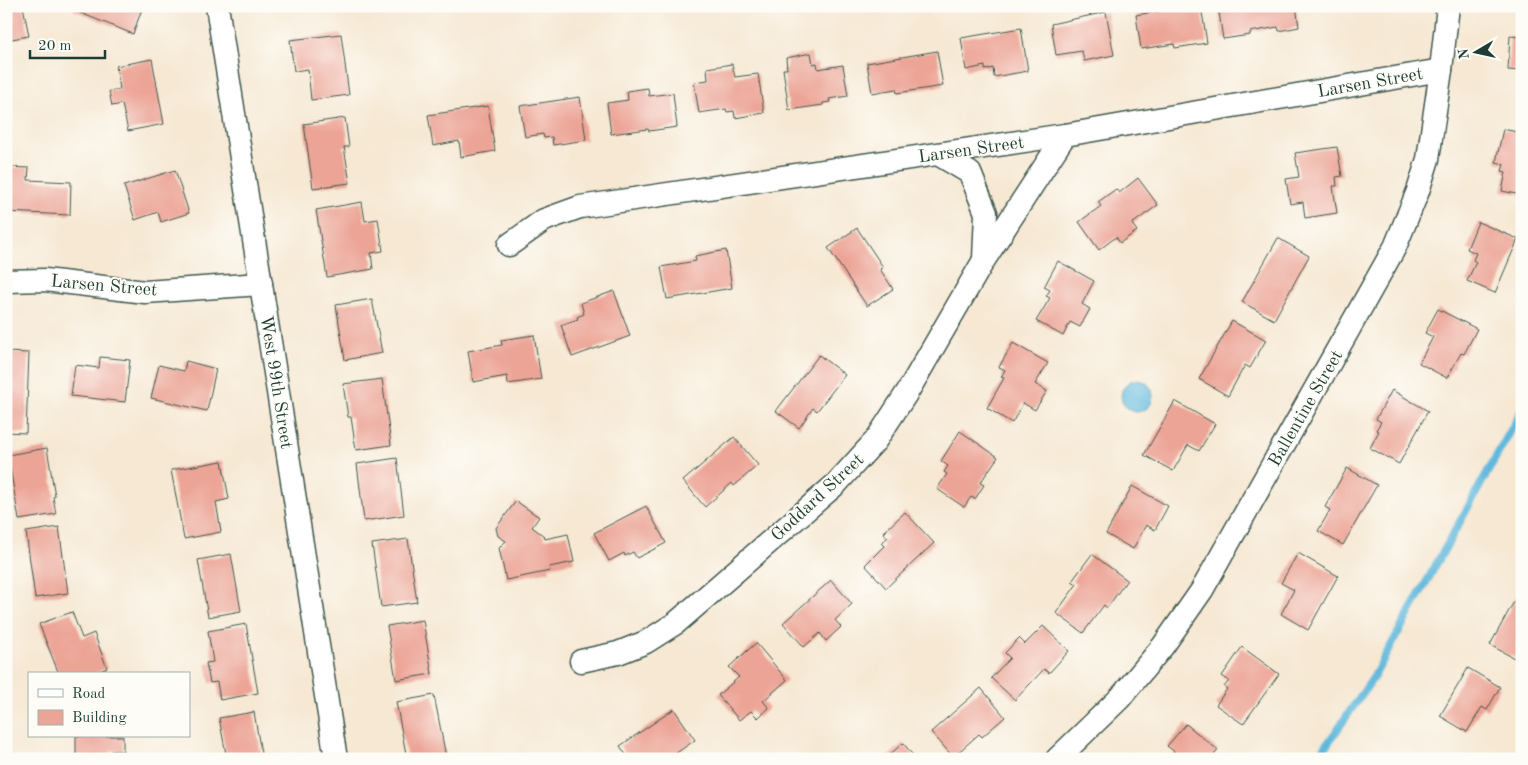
<svg xmlns="http://www.w3.org/2000/svg" width="1528" height="765" viewBox="0 0 1528 765" font-family="'Old Standard TT',serif">
<style>
.water{fill:#60b9dd;stroke:#407b88}
.lines{fill:none;stroke-linecap:round;stroke-linejoin:round}
.stream{stroke:#60b9dd;stroke-width:8}
.building{fill:#eca496}
.minor-casing{stroke:#3f574c;stroke-width:25}
.minor{stroke:#fff;stroke-width:22}
.labels{text-anchor:middle;stroke-width:4;stroke-linejoin:round;paint-order:stroke}
.street-label{font-size:18px;fill:#1f3d34;stroke:#fdfcf7}
</style>
<rect width="100%" height="100%" fill="#fdfcf7"/>
<filter id="ink" filterUnits="userSpaceOnUse"><feTurbulence type="fractalNoise" baseFrequency=".02" numOctaves="2"/><feDisplacementMap in="SourceGraphic" scale="10" xChannelSelector="R" yChannelSelector="G"/><feConvolveMatrix kernelMatrix="1 2 1 2 8 2 1 2 1" color-interpolation-filters="sRGB"/></filter>
<filter id="wash" filterUnits="userSpaceOnUse"><feTurbulence type="fractalNoise" baseFrequency=".0096" numOctaves="4" result="noise"/><feDisplacementMap in="SourceGraphic" scale="20" xChannelSelector="R" yChannelSelector="G"/><feGaussianBlur stdDeviation="1.12" result="paint"/><feColorMatrix in="noise" values="0 0 0 0 0 0 0 0 0 0 0 0 0 0 0 0 0 1.4 0 .05"/><feComposite in="paint" operator="in"/></filter>
<g filter="url(#wash)">
<rect width="100%" height="100%" fill="#f6e8d3"/>
<circle class="water" cx="1137" cy="396" r="16"/>
<g class="lines">
<polyline class="stream" points="1317,759 1373,678 1522,410"/>
</g>
<g id="blocks">
<g class="building">
<polygon points="6,6 23,6 29,36 6,40"/>
<polygon points="74,6 143,6 133,34 73,10"/>
<polygon points="1190,6 1201,6 1207,43 1175,48 1174,44 1141,49 1136,15"/>
<polygon points="1218,6 1296,6 1299,27 1279,31 1278,27 1250,32 1250,35 1223,39"/>
<polygon points="1106,12 1114,55 1084,61 1082,51 1056,55 1051,24"/>
<polygon points="1021,28 1028,71 994,77 993,68 985,70 985,66 966,70 961,38"/>
<polygon points="341,34 349,95 311,100 308,69 294,71 290,40"/>
<polygon points="1510,36 1522,37 1522,71 1508,70"/>
<polygon points="937,51 943,86 897,93 896,89 872,93 867,63"/>
<polygon points="811,53 813,64 817,63 818,69 843,65 848,96 829,99 830,102 823,103 823,105 789,110 783,69 787,69 786,58"/>
<polygon points="152,59 164,124 128,131 122,104 112,106 109,91 120,89 116,66"/>
<polygon points="732,64 735,77 758,74 764,113 735,118 734,111 727,112 726,109 699,113 694,82 708,80 707,68"/>
<polygon points="648,88 649,96 673,93 677,127 649,131 648,129 611,134 607,103 628,100 627,91"/>
<polygon points="580,97 586,140 553,145 552,137 544,138 543,134 525,137 520,106"/>
<polygon points="488,106 495,151 461,157 459,141 433,146 428,115"/>
<polygon points="345,118 349,147 344,147 350,183 313,188 304,124"/>
<polygon points="1503,129 1522,133 1522,195 1502,191 1506,172 1502,171 1504,164 1496,162"/>
<polygon points="1337,147 1342,176 1336,177 1337,186 1333,186 1337,213 1305,218 1303,202 1290,204 1286,179 1299,177 1295,153"/>
<polygon points="6,167 29,168 28,180 71,182 70,215 6,212"/>
<polygon points="175,170 189,213 161,222 158,212 135,220 124,186"/>
<polygon points="1138,178 1158,205 1132,224 1137,231 1120,243 1116,237 1099,250 1079,222 1101,206 1098,202 1116,189 1119,193"/>
<polygon points="362,202 365,221 378,219 383,251 371,253 373,269 327,277 316,210"/>
<polygon points="1478,222 1518,239 1495,293 1467,281 1476,262 1473,260 1476,253 1467,249"/>
<polygon points="857,228 883,267 880,269 893,289 867,306 828,248"/>
<polygon points="1278,238 1309,256 1274,320 1242,302"/>
<polygon points="726,250 732,288 667,299 661,267 696,261 695,256"/>
<polygon points="1058,261 1094,281 1082,304 1090,309 1080,327 1070,322 1063,336 1036,321 1050,298 1046,296 1050,290 1044,287"/>
<polygon points="614,291 630,336 572,357 561,325 578,319 577,317 584,314 581,303"/>
<polygon points="372,299 382,353 345,360 336,305"/>
<polygon points="1438,309 1477,329 1464,354 1461,353 1447,378 1419,363 1433,337 1425,333"/>
<polygon points="1232,321 1266,340 1250,368 1245,365 1228,396 1199,379"/>
<polygon points="534,335 541,379 508,384 507,376 473,382 468,351 502,345 501,340"/>
<polygon points="1013,343 1048,363 1035,384 1047,391 1035,410 1023,403 1012,423 987,408 1004,378 1001,377 1005,370 999,367"/>
<polygon points="6,352 29,353 26,433 6,432"/>
<polygon points="819,355 845,375 817,411 813,408 799,428 776,411"/>
<polygon points="100,357 130,360 125,402 71,396 75,365 99,368"/>
<polygon points="186,361 216,369 207,411 151,398 159,365 184,371"/>
<polygon points="382,379 391,445 356,450 351,417 348,417 343,384"/>
<polygon points="1392,390 1428,411 1399,464 1370,448 1379,431 1376,430 1381,422 1376,419"/>
<polygon points="1175,401 1215,424 1199,451 1188,445 1173,471 1144,455"/>
<polygon points="960,431 998,457 980,483 984,485 975,499 971,497 964,507 937,489 947,474 944,472 948,466 941,461"/>
<polygon points="734,437 758,465 734,486 732,483 705,507 683,481"/>
<polygon points="47,448 55,496 53,497 56,514 19,520 8,455"/>
<polygon points="397,458 404,515 364,521 357,464"/>
<polygon points="222,461 229,499 216,502 221,532 184,539 171,470"/>
<polygon points="1347,468 1377,485 1343,545 1318,531 1330,510 1325,507"/>
<polygon points="1132,486 1168,506 1155,530 1146,525 1133,549 1106,534"/>
<polygon points="516,501 539,517 532,527 544,536 545,539 568,534 574,562 549,567 550,571 506,580 499,548 506,541 498,536 496,528"/>
<polygon points="646,506 666,543 637,558 633,552 625,556 624,553 609,561 594,533"/>
<polygon points="905,512 934,543 886,588 865,565 884,546 881,543 888,537 883,533"/>
<polygon points="59,527 68,593 35,598 26,532"/>
<polygon points="408,539 417,602 381,607 372,544"/>
<polygon points="1298,553 1338,576 1308,630 1281,614 1294,590 1281,583"/>
<polygon points="231,554 241,611 208,617 198,560"/>
<polygon points="1092,554 1127,580 1107,608 1104,605 1083,633 1056,613 1077,584 1072,581"/>
<polygon points="831,580 852,604 835,620 841,627 826,641 820,633 804,647 783,623"/>
<polygon points="1522,587 1522,644 1514,658 1490,645"/>
<polygon points="72,612 82,638 94,633 107,668 93,674 59,674 39,624"/>
<polygon points="423,620 432,674 396,680 387,626"/>
<polygon points="246,624 258,693 220,700 217,682 210,683 206,663 213,662 208,631"/>
<polygon points="1043,626 1069,651 1049,673 1044,669 1015,700 991,678 1010,658 1005,653 1019,638 1025,644"/>
<polygon points="756,643 787,680 763,701 769,708 758,718 751,711 739,720 718,695 739,677 729,667"/>
<polygon points="1242,647 1279,674 1243,724 1216,705 1227,689 1224,687 1229,681 1222,676"/>
<polygon points="1468,668 1500,687 1487,710 1482,707 1467,732 1440,716"/>
<polygon points="981,688 1005,717 982,737 979,734 953,757 931,732"/>
<polygon points="434,695 446,757 436,759 407,759 396,702"/>
<polygon points="674,709 695,740 668,759 629,759 620,746"/>
<polygon points="254,712 262,759 227,759 219,718"/>
<polygon points="1186,724 1218,750 1211,759 1170,759 1175,752 1167,746"/>
<polygon points="76,736 123,736 123,751 111,751 111,759 76,759"/>
<polygon points="903,743 916,759 885,759"/>
</g>
</g>
</g>
<g filter="url(#ink)">
<use href="#blocks" fill-opacity="0" stroke="#3f574c" stroke-width="1"/>
<g class="lines">
<g class="minor-casing">
<g id="minor">
<polyline points="217,6 336,759"/>
<polyline points="938,154 970,173 986,213 984,259"/>
<polyline points="509,245 544,220 580,207 1065,135 1441,70"/>
<polyline points="6,281 45,280 145,292 261,284"/>
<polyline points="581,661 618,653 646,642 676,623 836,484 876,440 908,391 984,260 1065,135"/>
<polyline points="1057,759 1120,698 1163,646 1202,590 1395,247 1418,191 1428,159 1441,70 1448,6"/>
</g>
</g>
<use href="#minor" class="minor"/>
</g>
</g>
<g class="labels">
<g class="street-label">
<text transform="translate(1370 82) rotate(-10)" y="6">Larsen Street</text>
<text transform="translate(971 149) rotate(-8)" y="6">Larsen Street</text>
<text transform="translate(104 285) rotate(5)" y="6">Larsen Street</text>
<text transform="translate(277 382) rotate(81)" y="6">West 99th Street</text>
<text transform="translate(1305 408) rotate(-60)" y="6">Ballentine Street</text>
<text transform="translate(817 497) rotate(-43)" y="6">Goddard Street</text>
</g>
</g>
<rect width="1528" height="765" fill="none" stroke="#fdfcf7" stroke-width="25"/>
<rect x="28" y="672" width="162" height="65" fill="#fdfcf7" stroke="#a4b0a9"/>
<rect x="38" y="689" width="25" height="8" fill="#ffffff" stroke="#a4b0a9"/>
<text x="72" y="698" font-size="15" fill="#1f3d34">Road</text>
<rect x="38" y="710" width="25" height="15" fill="#eca496" stroke="#a4b0a9"/>
<text x="72" y="722" font-size="15" fill="#1f3d34">Building</text>
<g transform="translate(1476 52) rotate(261)" stroke="#fdfcf7" stroke-width="4" paint-order="stroke">
<path d="M0-4L9 19L0 12L-9 19Z" fill="#1f3d34"/>
<text y="-8" font-size="14" font-weight="bold" text-anchor="middle" fill="#1f3d34">N</text>
</g>
<path d="M30 50v8h75v-8" fill="none" stroke="#1f3d34" stroke-width="2.5"/>
<text x="38" y="50" font-size="15" fill="#1f3d34" stroke="#fdfcf7" stroke-width="4" paint-order="stroke">20 m</text>
</svg>
